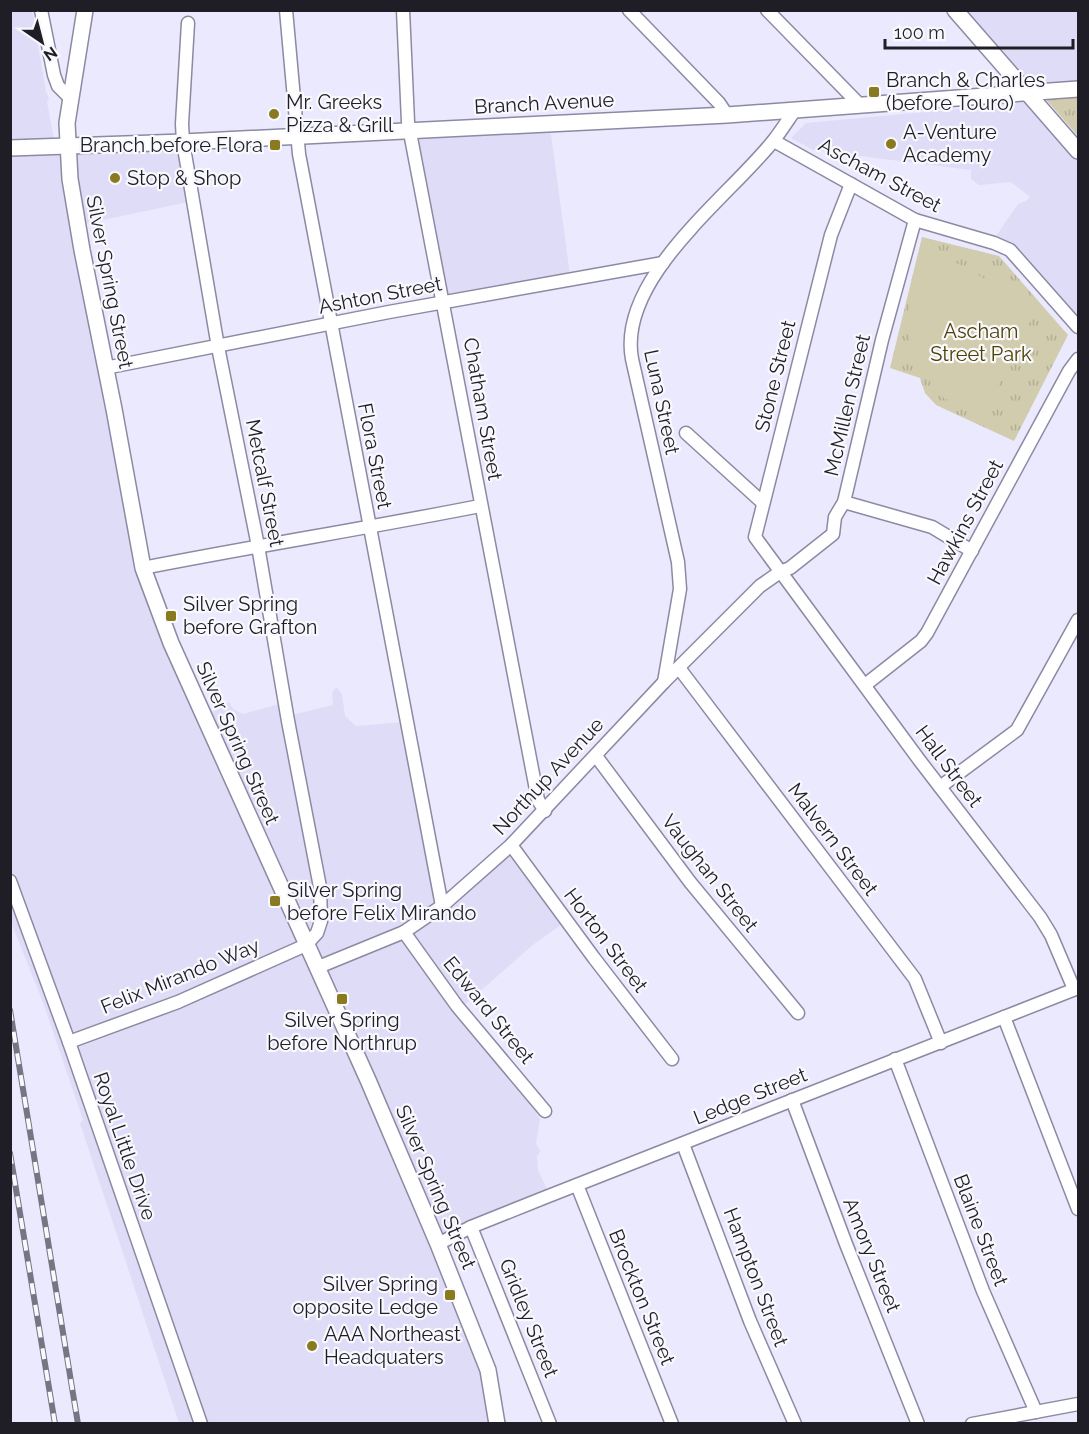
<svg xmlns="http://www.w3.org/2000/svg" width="1089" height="1434" viewBox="0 0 1089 1434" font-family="Raleway,sans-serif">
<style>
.built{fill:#dedcf7}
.grass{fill:url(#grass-tufts)}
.pitch{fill:#d1ccae}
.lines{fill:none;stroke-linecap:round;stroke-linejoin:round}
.minor-casing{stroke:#8c8aa2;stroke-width:15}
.major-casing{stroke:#8c8aa2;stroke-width:18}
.minor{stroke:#fff;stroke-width:12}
.major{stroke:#fff;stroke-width:15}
.rail-casing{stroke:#767583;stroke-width:6}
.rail{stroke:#f8f8fd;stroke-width:4;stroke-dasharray:11;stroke-linecap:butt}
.poi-dot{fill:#897a20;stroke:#f8f8fd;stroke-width:2}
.labels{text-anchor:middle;stroke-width:4.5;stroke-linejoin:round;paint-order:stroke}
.poi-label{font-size:20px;fill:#1f1e27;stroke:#f8f8fd;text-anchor:start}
.street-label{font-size:20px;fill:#1f1e27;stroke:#f8f8fd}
.park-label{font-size:20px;fill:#4a4102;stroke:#f8f8fd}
</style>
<defs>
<pattern id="grass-tufts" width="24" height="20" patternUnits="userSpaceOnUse" patternTransform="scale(1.5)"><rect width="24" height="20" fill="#d1ccae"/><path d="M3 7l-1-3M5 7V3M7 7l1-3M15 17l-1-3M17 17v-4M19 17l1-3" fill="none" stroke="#b3af96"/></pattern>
</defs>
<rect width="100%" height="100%" fill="#eae9fe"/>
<g class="built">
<polygon points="32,10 46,92 49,99 47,102 55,145 177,139 188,202 79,225 141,559 204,716 229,702 233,709 243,714 283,703 288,716 333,705 332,693 336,687 342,694 345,716 356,726 404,722 435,875 434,897 455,887 507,848 561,925 534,944 462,1007 540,1119 536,1143 540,1151 537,1156 538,1170 550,1196 443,1240 476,1335 496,1423 179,1423 80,1123 83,1120 44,1005 11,922 10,11"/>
<polygon points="954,11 1078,11 1078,86 1026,89 1078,151 1078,331 994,239 1018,204 1026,201 1030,197 1011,182 979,185 971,179 971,170 813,150 791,138 806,123 970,108 970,94 1018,88"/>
<polygon points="549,120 570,275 439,301 415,125"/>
</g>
<g class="grass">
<polygon points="1078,93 1078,136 1043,96"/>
<polygon points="922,237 999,256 1068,335 1014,441 936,405 925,393 920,378 890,368"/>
</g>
<polygon class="pitch" points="928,247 1029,304 1033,315 983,415 944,398 927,378 914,352 907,331 909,304 917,268"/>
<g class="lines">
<g class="minor-casing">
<g id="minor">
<polyline points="41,10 54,75 58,86 71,99"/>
<polyline points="286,10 299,154 442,906"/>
<polyline points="403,10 408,122 538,800 545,811"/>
<polyline points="629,10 719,103 727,115"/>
<polyline points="767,10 859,104"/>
<polyline points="774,141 915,220 994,243 1010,250 1078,327"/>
<polyline points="851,184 831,235 755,537 920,761 1040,917 1051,935 1074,989"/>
<polyline points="105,368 389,312 663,263"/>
<polyline points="686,433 763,503"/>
<polyline points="844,502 932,527 972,551"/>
<path d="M143,568C255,546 368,528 480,506"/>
<polyline points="679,668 915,979 941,1043"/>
<path d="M664,682L680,589L678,562L632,359C617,278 729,197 774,140C781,131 788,120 795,110"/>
<polyline points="865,685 921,641 927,633 1069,371 1078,359"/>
<polyline points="596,756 690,882 798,1013"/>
<polyline points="940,787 1017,730 1078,620"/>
<polyline points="511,845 594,958 672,1059"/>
<polyline points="10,881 69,1042 201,1424"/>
<polyline points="404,932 457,1006 545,1111"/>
<polyline points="316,968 404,932 442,906 511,845 664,682 760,586 780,572 790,568 833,534 835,517 844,502 882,340 915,220"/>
<polyline points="1004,1017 1078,1209"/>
<polyline points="69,1042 178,1002 306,945 317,933 321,921 320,887 288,721 258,546 218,347 183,142 182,124 188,23"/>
<polyline points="895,1059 983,1291 1036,1412"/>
<polyline points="792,1100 846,1244 918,1424"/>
<polyline points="683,1144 750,1321 795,1424"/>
<polyline points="577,1185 672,1424"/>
<polyline points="471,1227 550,1424"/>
<polyline points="438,1244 471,1227 546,1197 1078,988"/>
<polyline points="972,1424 1078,1404"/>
</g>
</g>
<g class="major-casing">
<g id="major">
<polyline points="85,10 67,123 70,179 82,250 114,409 143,568 171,643 368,1080 438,1244 488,1370 497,1424"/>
<polyline points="955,10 1078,151"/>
<polyline points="10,148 183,142 727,115 1078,89"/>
</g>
</g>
<use href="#minor" class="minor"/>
<use href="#major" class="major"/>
<g class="rail-casing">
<g id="rail">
<polyline points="10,1010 78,1424"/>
<polyline points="10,1153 55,1424"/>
</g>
</g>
<use href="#rail" class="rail"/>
</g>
<g class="poi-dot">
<rect x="868" y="86" width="12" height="12" rx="3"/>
<circle cx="274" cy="114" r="6"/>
<circle cx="891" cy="144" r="6"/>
<rect x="269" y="139" width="12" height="12" rx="3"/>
<circle cx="115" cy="178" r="6"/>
<rect x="165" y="610" width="12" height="12" rx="3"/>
<rect x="269" y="895" width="12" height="12" rx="3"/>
<rect x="336" y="993" width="12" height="12" rx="3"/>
<rect x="444" y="1289" width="12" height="12" rx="3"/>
<circle cx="312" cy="1346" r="6"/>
</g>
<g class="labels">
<g class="poi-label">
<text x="886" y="87">Branch &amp; Charles<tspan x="886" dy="23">(before Touro)</tspan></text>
<text x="286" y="109">Mr. Greeks<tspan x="286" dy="23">Pizza &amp; Grill</tspan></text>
<text x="903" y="139">A-Venture<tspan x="903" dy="23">Academy</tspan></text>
<text x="263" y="152" text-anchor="end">Branch before Flora</text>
<text x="127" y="185">Stop &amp; Shop</text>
<text x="183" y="611">Silver Spring<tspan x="183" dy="23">before Grafton</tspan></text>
<text x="287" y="897">Silver Spring<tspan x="287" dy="23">before Felix Mirando</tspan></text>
<text x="342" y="1027" text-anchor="middle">Silver Spring<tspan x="342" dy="23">before Northrup</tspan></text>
<text x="438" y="1291" text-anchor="end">Silver Spring<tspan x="438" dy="23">opposite Ledge</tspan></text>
<text x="324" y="1341">AAA Northeast<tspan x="324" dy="23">Headquaters</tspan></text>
</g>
<g class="street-label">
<text transform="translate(544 103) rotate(-3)" y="7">Branch Avenue</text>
<text transform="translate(880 175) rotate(28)" y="7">Ascham Street</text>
<text transform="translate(110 282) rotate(79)" y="7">Silver Spring Street</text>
<text transform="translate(380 295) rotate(-11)" y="7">Ashton Street</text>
<text transform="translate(775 376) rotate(-76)" y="7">Stone Street</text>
<text transform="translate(662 402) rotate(78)" y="7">Luna Street</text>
<text transform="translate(847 405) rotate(-77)" y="7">McMillen Street</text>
<text transform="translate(483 409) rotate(80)" y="7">Chatham Street</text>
<text transform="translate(375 456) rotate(79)" y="7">Flora Street</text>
<text transform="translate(265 483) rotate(79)" y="7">Metcalf Street</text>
<text transform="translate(965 522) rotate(-62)" y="7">Hawkins Street</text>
<text transform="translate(238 743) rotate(66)" y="7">Silver Spring Street</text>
<text transform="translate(949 766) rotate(53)" y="7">Hall Street</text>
<text transform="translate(548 776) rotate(-47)" y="7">Northup Avenue</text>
<text transform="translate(833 839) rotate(53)" y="7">Malvern Street</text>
<text transform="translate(710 873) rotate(52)" y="7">Vaughan Street</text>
<text transform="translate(606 940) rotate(53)" y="7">Horton Street</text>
<text transform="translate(180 976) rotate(-22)" y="7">Felix Mirando Way</text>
<text transform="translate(489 1010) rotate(51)" y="7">Edward Street</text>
<text transform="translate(750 1096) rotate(-22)" y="7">Ledge Street</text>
<text transform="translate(125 1146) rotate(71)" y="7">Royal Little Drive</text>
<text transform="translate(436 1187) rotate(67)" y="7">Silver Spring Street</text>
<text transform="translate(981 1230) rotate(69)" y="7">Blaine Street</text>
<text transform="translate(872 1255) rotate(68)" y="7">Amory Street</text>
<text transform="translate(756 1277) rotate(69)" y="7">Hampton Street</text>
<text transform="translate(642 1297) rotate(68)" y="7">Brockton Street</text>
<text transform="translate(529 1318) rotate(68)" y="7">Gridley Street</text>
</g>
<g class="park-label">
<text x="981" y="338">Ascham<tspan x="981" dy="23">Street Park</tspan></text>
</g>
</g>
<rect width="1089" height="1434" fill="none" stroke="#1f1e27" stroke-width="24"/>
<g transform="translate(42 42) rotate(145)" stroke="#f8f8fd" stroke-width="4.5" paint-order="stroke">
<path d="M0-4.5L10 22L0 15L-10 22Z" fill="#1f1e27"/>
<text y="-9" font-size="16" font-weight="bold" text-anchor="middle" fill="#1f1e27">N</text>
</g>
<path d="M885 39v9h188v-9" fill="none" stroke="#1f1e27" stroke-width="3"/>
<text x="894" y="39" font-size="18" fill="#1f1e27" stroke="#f8f8fd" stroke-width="4.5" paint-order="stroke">100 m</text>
</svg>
